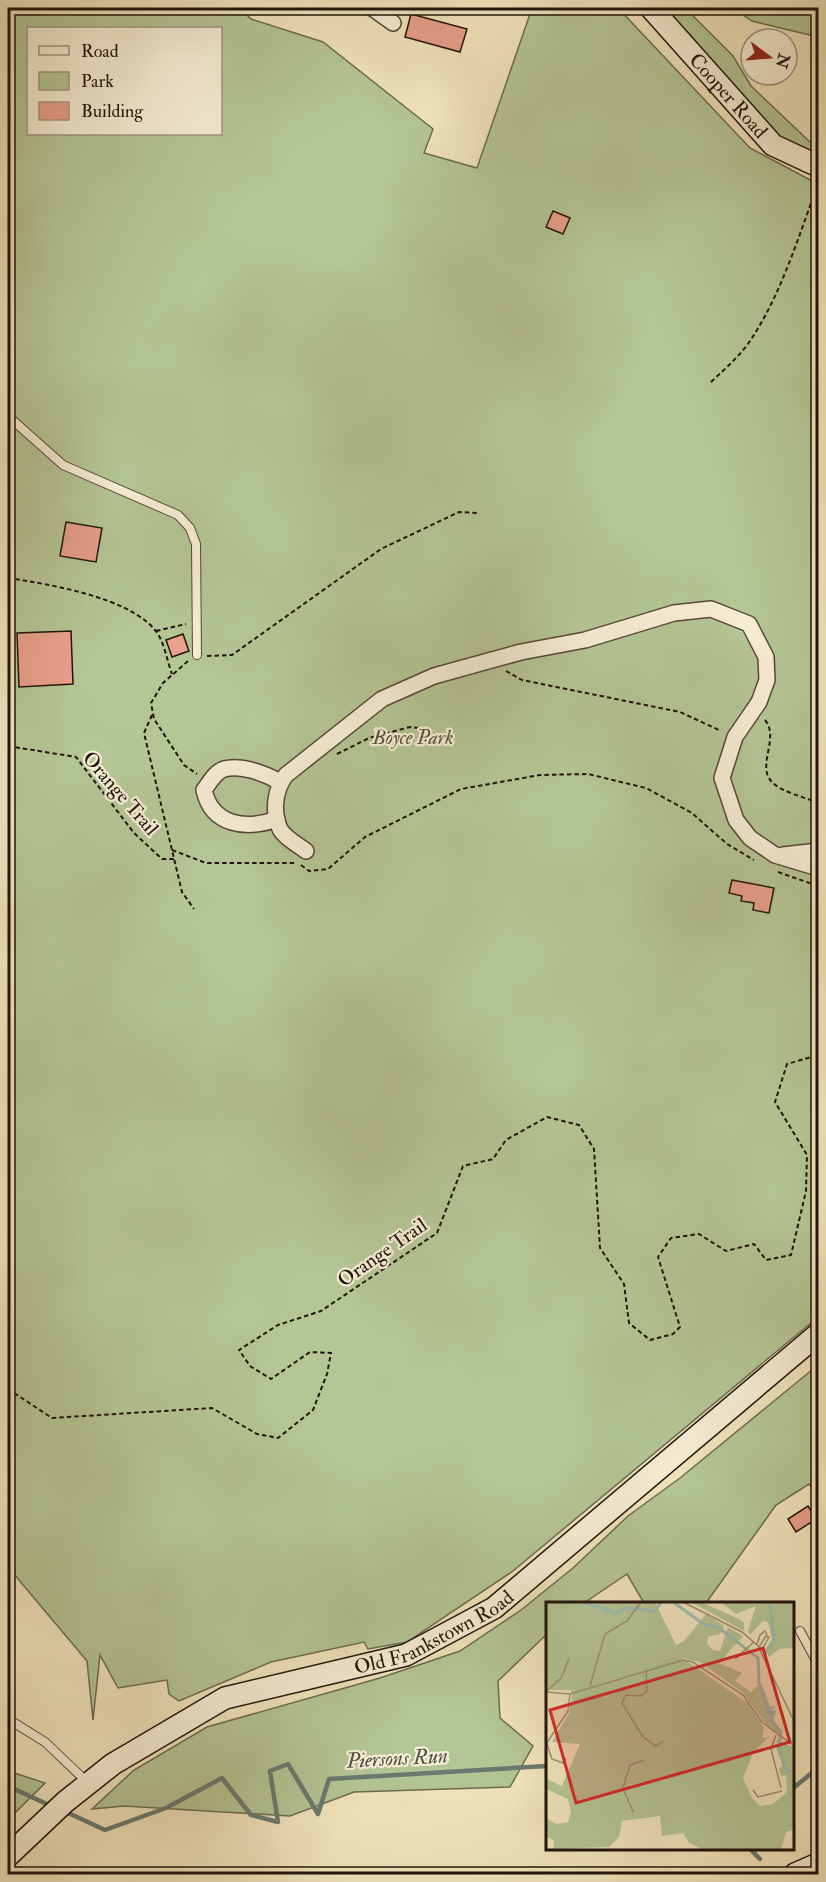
<svg xmlns="http://www.w3.org/2000/svg" width="826" height="1882" viewBox="0 0 826 1882" font-family="'IM FELL Double Pica',serif">
<style>
.green{fill:#b5c696;stroke:#6a6c51;stroke-width:1.5;fill-rule:evenodd}
.lines{fill:none;stroke-linecap:round;stroke-linejoin:round}
.stream{stroke:#697a70;stroke-width:4.5}
.building{fill:#e9a08c;stroke:#1f130c;stroke-width:1.5}
.lane-casing{stroke:#544838;stroke-width:10}
.street-casing{stroke:#544838;stroke-width:18}
.secondary-casing{stroke:#1f130c;stroke-width:24}
.path{stroke:#1f130c;stroke-width:2;stroke-dasharray:4.5 3;stroke-linecap:butt}
.lane{stroke:#f7eed5;stroke-width:8}
.street{stroke:#f7eed5;stroke-width:15}
.secondary{stroke:#f7eed5;stroke-width:21}
.labels{text-anchor:middle;stroke-width:4.5;stroke-linejoin:round;paint-order:stroke}
.street-label{font-size:20px;fill:#1f130c;stroke:#f7eed5}
.park-label{font-size:20px;font-style:italic;fill:#54523c;stroke:#f7eed5}
.water-label{font-size:21px;font-style:italic;fill:#4a4f46;stroke:#f7eed5}
.inset-river{fill:none;stroke:#9bbfb3;stroke-width:3}
.inset-road{fill:none;stroke:#9e9177;stroke-width:1.5}
.view{fill:#d62828;fill-opacity:0.15;stroke:#d62828;stroke-width:3}
.inset-edge{fill:none;stroke:#1f130c;stroke-width:3}
</style>
<rect width="100%" height="100%" fill="#f2e5be"/>
<filter id="stains"><feTurbulence type="fractalNoise" baseFrequency=".00333" numOctaves="4"/><feColorMatrix values="0 0 0 0 .2 0 0 0 0 .09 0 0 0 0 .02 0 0 0 .5 -.17"/></filter>
<radialGradient id="worn" r=".72"><stop offset=".6" stop-color="#630" stop-opacity="0"/><stop offset="1" stop-color="#630" stop-opacity=".3"/></radialGradient>
<g class="green">
<path d="M8,8H240L251,19L323,42L433,129L424,153L477,168L532,8H618L750,148L818,184V1317L513,1571L407,1642L368,1649L364,1642L271,1662L179,1701L169,1694L167,1680L118,1688L100,1655L93,1720L87,1661L8,1567ZM28,28H220V134H28Z"/>
<polygon points="658,8 685,8 733,56 751,86 810,142 818,146 818,159 780,140"/>
<polygon points="733,8 818,8 818,37 752,21"/>
<polygon points="818,1365 818,1496 809,1484 776,1505 706,1603 644,1603 627,1574 584,1603 547,1603 547,1634 498,1681 500,1718 533,1746 510,1787 354,1792 290,1816 124,1806 92,1809 134,1770 207,1727 380,1678 460,1651 521,1610 573,1568 628,1516 680,1478"/>
<polygon points="8,1771 45,1783 8,1820"/>
</g>
<g class="lines">
<g class="stream">
<polyline points="8,1786 53,1807"/>
<polyline points="792,1789 818,1768"/>
<polyline points="64,1811 105,1830 166,1808 222,1778 251,1815 278,1822 270,1771 288,1764 318,1814 329,1779 547,1766"/>
<polyline points="749,1848 760,1859"/>
</g>
</g>
<g class="building">
<polygon points="411,14 467,29 460,52 405,37"/>
<polygon points="553,211 570,218 563,234 546,227"/>
<polygon points="66,522 102,528 96,562 60,556"/>
<polygon points="71,631 73,684 19,687 17,633"/>
<polygon points="183,634 189,651 172,657 166,640"/>
<polygon points="732,880 774,888 769,913 753,910 754,903 741,901 742,896 729,893"/>
<polygon points="808,1506 816,1519 796,1532 788,1519"/>
<polygon points="430,1869 430,1874 416,1874 416,1870"/>
</g>
<g class="lines">
<g class="lane-casing">
<g id="lane">
<polyline points="8,416 63,465 178,515 190,528 196,544 197,655"/>
<polyline points="800,1631 818,1664"/>
<polyline points="8,1719 45,1742 87,1782"/>
</g>
</g>
<g class="street-casing">
<g id="street">
<polyline points="372,8 393,23"/>
<path d="M277,819C246,830 212,826 204,790C210,782 215,772 224,769C241,764 266,774 280,782"/>
<path d="M306,851C298,845 284,837 280,829C272,812 275,789 286,775L382,699L434,676L521,652L585,640L674,613L711,609L749,624L766,657L767,680L759,702L735,737L722,778L736,820L750,838L775,855L818,868"/>
<polyline points="783,855 818,851"/>
</g>
</g>
<g class="secondary-casing">
<g id="secondary">
<path id="s1" d="M651,8L773,145L818,166"/>
<path id="s2" d="M8,1856L65,1802L113,1764L225,1698L406,1655L494,1608L818,1334"/>
<polyline points="795,1874 818,1864"/>
</g>
</g>
<g class="path">
<path d="M711,382C726,368 741,355 752,338C782,292 799,235 818,184"/>
<path d="M8,578C48,584 128,597 155,630C164,640 167,661 172,674"/>
<polyline points="156,631 186,624"/>
<polyline points="207,656 232,655 381,549 459,512 478,513"/>
<polyline points="188,661 163,683 151,703 154,719 184,765 197,774"/>
<polyline points="506,671 522,680 680,712 721,731"/>
<polyline points="152,715 144,733 182,892 194,909"/>
<path d="M765,720C780,738 756,766 772,782C781,792 805,797 818,803"/>
<polyline points="8,746 76,757 134,833 162,859 174,859"/>
<polyline points="337,754 369,738 410,727 419,728 429,746"/>
<polyline points="172,850 206,863 296,863"/>
<polyline points="301,865 309,871 328,869 365,837 461,789 540,775 588,774 646,788 692,813 727,844 754,860"/>
<polyline points="778,872 818,886"/>
<polyline points="8,1389 52,1418 212,1408 257,1434 278,1438 313,1410 327,1374 331,1353 310,1352 271,1379 250,1366 239,1350 278,1325 321,1311 437,1233 463,1166 493,1159 506,1140 547,1117 579,1125 594,1149 600,1248 624,1284 629,1323 650,1340 673,1334 680,1327 658,1257 671,1238 699,1234 726,1251 754,1244 766,1260 791,1255 806,1191 807,1155 775,1102 787,1064 818,1055"/>
</g>
<use href="#lane" class="lane"/>
<use href="#street" class="street"/>
<use href="#secondary" class="secondary"/>
</g>
<g class="labels">
<g class="street-label">
<text dy="7" stroke="none"><textPath href="#s1" startOffset="117">Cooper Road</textPath></text>
<text transform="translate(121 793) rotate(49)" y="7">Orange Trail</text>
<text transform="translate(382 1252) rotate(-35)" y="7">Orange Trail</text>
<text dy="7" stroke="none"><textPath href="#s2" startOffset="490">Old Frankstown Road</textPath></text>
</g>
<g class="park-label">
<text x="413" y="744">Boyce Park</text>
</g>
<g class="water-label">
<text transform="translate(397 1758) rotate(-3)" y="7">Piersons Run</text>
</g>
</g>
<g transform="translate(546 1602)">
<rect width="248" height="248" fill="#f2e5be"/>
<path d="M0,0H109L130,43L138,39L160,12L178,24L174,32L162,35L161,42L167,48L174,49L182,25L197,34L173,61L196,71L189,79L205,90L211,84L217,85L233,132L220,122L196,90L154,60L136,56L203,102L218,126L216,136L223,135L208,149L197,176L206,196L214,204L227,202L241,190L240,173L235,174L233,166L236,164L231,138L247,145V228L240,230L235,247H156L143,241L137,231L116,234L114,214L76,219L73,235L63,245L8,247V239L0,234V216L10,222L22,220L25,210L22,197L0,187V177L16,184L34,142L6,140L23,111L26,95L25,88H0ZM145,0H155L193,17L198,21V29ZM175,0H247V46L233,47L223,55L219,49L226,37L222,20L217,19L204,33L202,29L210,4L190,12Z" fill="#b5c696"/>
<path class="inset-river" d="M35,0L70,11L81,6L109,9L115,0M127,0L156,21L173,26L212,56L213,81L222,106H226L221,111L228,110L225,118L235,130L232,146L240,167L248,172M220,49L228,39L224,0"/>
<path class="inset-road" d="M137,0L196,30L212,44L248,119M211,42L214,33L219,29L221,33M213,45L220,34L223,35L216,48M189,57L208,40M100,69L101,89L95,94L80,93L76,101L97,135L110,144L117,139M44,84L59,32L81,19L95,0M1,89L15,76L23,57M0,90L24,92L137,58L147,60L197,93L216,120L248,144M230,133L225,147L235,186M0,139L6,157L17,161L20,156M0,142L22,109L24,92M207,188L212,195L236,189M87,210L77,186L84,163L98,158"/>
<path class="view" d="M217,46L244,140L30,201L4,108Z"/>
<rect width="248" height="248" class="inset-edge"/>
</g>
<rect width="826" height="1882" fill="none" stroke="#f2e5be" stroke-width="30"/>
<rect x="9" y="9" width="808" height="1864" fill="none" stroke="#1f130c" stroke-width="3"/>
<rect x="15" y="15" width="796" height="1852" fill="none" stroke="#1f130c" stroke-width="1.5"/>
<rect x="27" y="27" width="195" height="108" fill="#f7eed5" stroke="#a19685" stroke-width="1.5"/>
<rect x="39" y="46" width="30" height="9" fill="#f7eed5" stroke="#a19685" stroke-width="1.5"/>
<text x="81" y="57" font-size="18" fill="#1f130c">Road</text>
<rect x="39" y="72" width="30" height="18" fill="#b5c696" stroke="#a19685" stroke-width="1.5"/>
<text x="81" y="87" font-size="18" fill="#1f130c">Park</text>
<rect x="39" y="102" width="30" height="18" fill="#e9a08c" stroke="#a19685" stroke-width="1.5"/>
<text x="81" y="117" font-size="18" fill="#1f130c">Building</text>
<g transform="translate(769 57) rotate(106)"><circle r="28" fill="#f7eed5" stroke="#a19685" stroke-width="1.5"/>
<path d="M0-4.5L10 22L0 15L-10 22Z" fill="#8f2418"/>
<text y="-9" font-size="16" font-weight="bold" text-anchor="middle" fill="#1f130c">N</text>
</g>
<rect width="100%" height="100%" filter="url(#stains)"/>
<rect width="100%" height="100%" fill="url(#worn)"/>
</svg>
